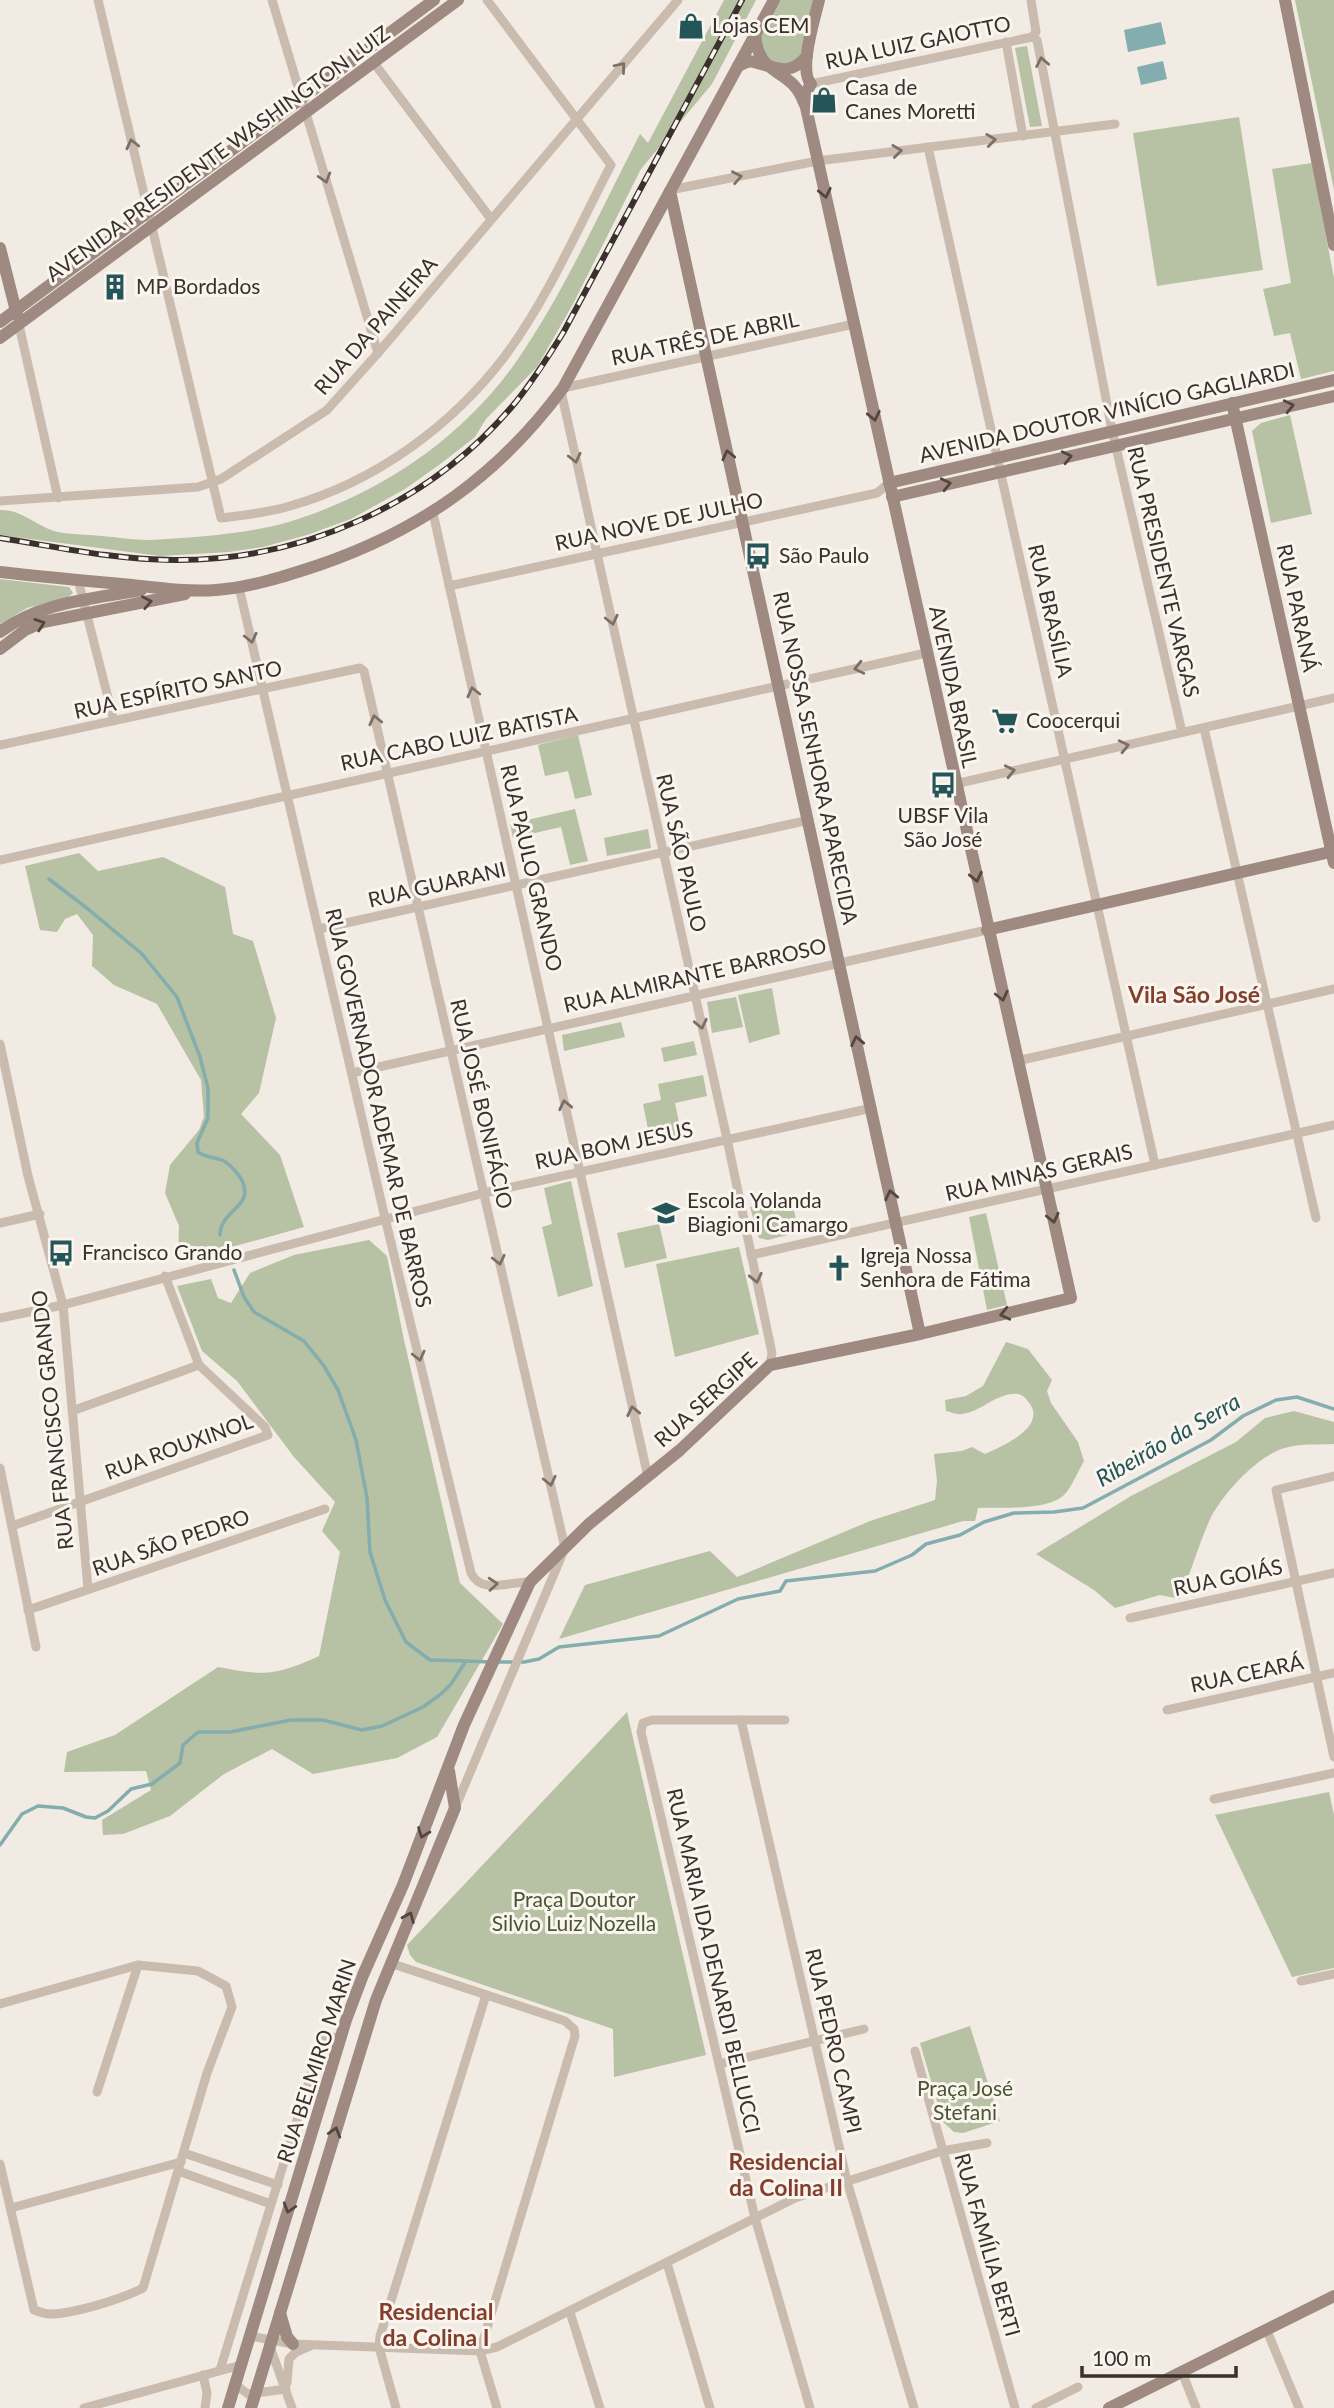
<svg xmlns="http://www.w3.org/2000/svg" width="1334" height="2408" viewBox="0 0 1334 2408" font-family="Lato,sans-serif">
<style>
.green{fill:#b7c1a3}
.water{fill:#83adae}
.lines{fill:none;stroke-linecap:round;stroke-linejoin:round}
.stream{stroke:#83adae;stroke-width:3.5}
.street{stroke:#cabbaf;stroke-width:9}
.secondary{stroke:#9e8a80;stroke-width:12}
.rail-casing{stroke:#3a302c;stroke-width:6}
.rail{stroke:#faf5ef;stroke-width:3.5;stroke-dasharray:10;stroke-linecap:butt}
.oneway{stroke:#7b6f67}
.oneway2{stroke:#534641}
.labels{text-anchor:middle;stroke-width:6;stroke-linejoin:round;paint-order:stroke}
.poi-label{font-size:21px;fill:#3a302c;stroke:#faf5ef;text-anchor:start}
.street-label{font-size:21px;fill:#3a302c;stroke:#faf5ef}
.park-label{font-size:21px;fill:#4a5632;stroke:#faf5ef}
.neighbourhood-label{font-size:23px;font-weight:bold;fill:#833e2b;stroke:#faf5ef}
.water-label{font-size:23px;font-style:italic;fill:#245659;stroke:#faf5ef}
</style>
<rect width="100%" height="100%" fill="#f2ebe3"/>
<g class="green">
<path d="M724,0H756L712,84L641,169L573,304L537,367L486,419L475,437L439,465L405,489L351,519L307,535L263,547L229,552L160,556L0,535V510C22,509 37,527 58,532C72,535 87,534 101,536C116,537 133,540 148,540C189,538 246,534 285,523C377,496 461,440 516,362C564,293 601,209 640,134L648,143Z"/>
<path d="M779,0H815L802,53C787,78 758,61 761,35C762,24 774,10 779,0Z"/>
<polygon points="1295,0 1334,0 1334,190"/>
<polygon points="1027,46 1042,126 1030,127 1015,48"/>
<polygon points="1239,117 1263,270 1157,286 1133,133"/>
<polygon points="1312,163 1334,278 1334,371 1301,379 1290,333 1274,336 1263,289 1291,283 1272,169"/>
<polygon points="1290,415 1312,514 1271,523 1252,431 1261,423"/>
<polygon points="0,579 69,587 73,593 67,598 27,608 0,624"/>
<polygon points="578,735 592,795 575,799 568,771 545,776 538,745"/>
<polygon points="575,809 588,861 570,865 561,827 513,838 510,824"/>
<polygon points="648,829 651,848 607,856 604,838"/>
<polygon points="79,853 98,871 163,857 225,887 233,934 253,941 276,1018 259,1093 241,1114 280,1155 304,1227 178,1262 179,1226 165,1193 170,1165 199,1130 204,1117 201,1080 157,1004 114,985 92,966 93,935 77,914 65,919 57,932 40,930 25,866"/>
<polygon points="772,988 780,1034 749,1043 738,995"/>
<polygon points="736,997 743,1027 712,1033 707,1002"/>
<polygon points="621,1022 625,1037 564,1051 562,1035"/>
<polygon points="694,1041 697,1055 664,1062 661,1048"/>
<polygon points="703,1075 707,1096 675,1103 682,1137 651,1144 643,1104 661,1100 658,1084"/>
<polygon points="571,1181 593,1286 558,1297 542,1227 552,1224 544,1188"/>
<polygon points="791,1198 799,1232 768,1240 759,1238 750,1207"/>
<polygon points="986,1213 1007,1305 987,1310 969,1217"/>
<polygon points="659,1224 667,1258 625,1268 617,1233"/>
<path d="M369,1240L387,1256L404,1340L460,1583L503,1624L437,1737L397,1758L313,1774L272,1749L224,1774L170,1816L123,1834L103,1835L102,1820L151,1790L146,1771L64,1772L67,1752L115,1735L218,1667C265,1676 275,1676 319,1656L340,1552L322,1531L335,1502L294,1457L237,1381L202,1351L177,1286L211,1279L218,1298L231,1303L250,1273L294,1255Z"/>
<polygon points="739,1247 759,1334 675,1357 656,1264"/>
<path d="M1006,1342L1028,1349L1052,1380L1047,1391L1051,1403L1078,1442L1084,1461C1078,1471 1072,1487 1064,1495C1047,1511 1002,1507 978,1508L975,1521H963L559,1639L585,1585L710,1551L737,1577L870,1521L935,1500L937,1481L934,1454L962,1451L972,1447L985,1454C1002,1446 1046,1428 1030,1404C1027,1400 1024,1395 1018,1394C997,1392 982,1412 962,1414C957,1415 951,1412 946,1411L945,1400L966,1396L983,1386Z"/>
<path d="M1294,1411L1334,1422V1444C1319,1445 1300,1443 1285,1448C1258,1455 1224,1493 1211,1517C1199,1543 1191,1572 1180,1599L1160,1595L1115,1608L1094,1590L1036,1554L1131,1496L1236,1442L1265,1418Z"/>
<polygon points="627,1712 706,2055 614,2077 613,2029 416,1962 410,1955 407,1945"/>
<polygon points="1329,1792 1334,1815 1334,1968 1292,1977 1215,1815"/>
<polygon points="970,2026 1000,2121 963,2133 954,2132 943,2122 920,2043"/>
</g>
<g class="water">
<polygon points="1161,22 1166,44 1128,52 1124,30"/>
<polygon points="1163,61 1167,79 1141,85 1137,67"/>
</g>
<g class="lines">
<g class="stream">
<path d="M49,879L88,909L142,954L177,997L200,1057L208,1088V1118L197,1143L198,1152C206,1158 216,1157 224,1161C230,1164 236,1172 240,1177C258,1207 220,1209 220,1235"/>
<polyline points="234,1270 244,1297 254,1312 304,1341 324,1366 338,1390 356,1440 367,1498 370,1552 385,1600 406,1642 430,1660 466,1661"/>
<polyline points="497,1662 524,1662 539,1659 559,1647 659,1636 738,1599 780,1591 786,1581 875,1571 912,1555 926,1544 960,1535 984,1522 1014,1513 1054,1512 1083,1508 1211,1440 1243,1416 1276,1400 1297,1397 1334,1409"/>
<polyline points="0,1845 22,1814 38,1806 63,1808 86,1817 95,1818 108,1811 131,1789 152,1784 180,1763 183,1745 198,1732 230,1732 291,1720 323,1720 362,1730 382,1726 423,1707 441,1694 451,1684 466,1661 489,1662"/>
</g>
<g class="street">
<path d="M98,0L221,518C244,515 268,513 290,506C375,482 452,426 505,356C548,298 578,228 611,165L487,0"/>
<polyline points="272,0 378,353"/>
<polyline points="1031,0 1036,32 1032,37"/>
<polyline points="1032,37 1037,40 1112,430 1182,732"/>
<polyline points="1006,42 1023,136"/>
<polyline points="374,63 491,219"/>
<polyline points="811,84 1032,37"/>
<polyline points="928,147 1155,1165"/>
<polyline points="670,190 817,161 1115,124"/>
<polyline points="19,325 58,498"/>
<polyline points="563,388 854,324"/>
<polyline points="561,391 727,1139 772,1353 770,1365"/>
<polyline points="0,501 198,487 221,479 327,410 378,353 678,0"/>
<polyline points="433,513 648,1477"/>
<polyline points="78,580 114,721"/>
<polyline points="449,586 877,493 889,483"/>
<path d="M239,587L385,1218L471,1573C481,1595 511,1581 530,1582"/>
<polyline points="1204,728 1316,1218"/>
<polyline points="0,745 360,668 364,671 565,1548 455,1808"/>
<polyline points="955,784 1334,698"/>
<polyline points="0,860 926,653"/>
<polyline points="319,929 809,820"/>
<polyline points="0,1044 28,1176 63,1305 88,1589"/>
<polyline points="1017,1061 1334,989"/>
<polyline points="352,1073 987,930"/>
<polyline points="0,1223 40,1214"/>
<polyline points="751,1255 1334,1125"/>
<polyline points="0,1318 63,1305 484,1193 872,1108"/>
<polyline points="72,1411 199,1365"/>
<polyline points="0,1468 36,1647"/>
<polyline points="1334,1476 1276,1490 1334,1757"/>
<polyline points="12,1526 268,1435 265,1427 199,1365 165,1276"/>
<polyline points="28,1610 325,1509"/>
<polyline points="1130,1618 1334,1573"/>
<polyline points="1167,1710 1334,1673"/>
<polyline points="741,1720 847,2181 914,2408"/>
<polyline points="785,1720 652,1720 643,1723 641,1732 755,2218 810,2408"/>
<polyline points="1214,1799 1334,1773"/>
<polyline points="390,1963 565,2021 574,2029 575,2036 480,2351 497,2408"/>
<polyline points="1301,1981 1334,1974"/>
<path d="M0,2004L138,1965L198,1971L226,1986L232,2007L207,2073L143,2288C122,2299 73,2314 50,2314C45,2314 40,2312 34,2310L0,2164"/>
<polyline points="915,2051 1015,2408"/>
<polyline points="719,2064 864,2029"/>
<polyline points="97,2092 138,1965"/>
<polyline points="184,2153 278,2185"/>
<polyline points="178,2171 271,2204"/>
<polyline points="11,2208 181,2162"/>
<polyline points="667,2263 710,2408"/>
<polyline points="570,2312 600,2408"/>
<polyline points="1267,2331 1299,2408"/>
<polyline points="250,2336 293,2344 480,2351 497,2347 795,2198 942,2151 987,2143"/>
<polyline points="269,2344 292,2408"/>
<polyline points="220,2370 323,2036 340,2038"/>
<polyline points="1182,2372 1196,2408"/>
<polyline points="203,2375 207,2393 205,2408"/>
<polyline points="287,2383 289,2359 296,2352 310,2346"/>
<polyline points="236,2385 248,2394 286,2389"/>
<polyline points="84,2408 241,2365"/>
<polyline points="396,2408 379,2347 380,2336 486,1995"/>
<polyline points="1036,2408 1078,2387"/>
</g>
<g class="secondary">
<polyline points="1285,0 1334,245"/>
<path d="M755,33C757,79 792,66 804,103"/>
<path d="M738,66L749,61C774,65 787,80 807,56"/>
<polyline points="670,191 920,1334"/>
<polyline points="0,248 17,315"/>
<polyline points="0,322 434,0"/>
<polyline points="0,338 458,0"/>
<polyline points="1232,403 1334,863"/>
<polyline points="889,483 1334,380"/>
<polyline points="892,497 1334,396"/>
<path d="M0,572C44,577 88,581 132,585C159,588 189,592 216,590C252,587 286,576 319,565C421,530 499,475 563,388L774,0"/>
<path d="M0,632C39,602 93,599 141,590"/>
<polyline points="0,649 25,630 43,622 185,594"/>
<polyline points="987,930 1334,851"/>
<polyline points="280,2313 287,2337 293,2344"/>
<path d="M228,2408L346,2020L363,1975L403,1885L464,1725L530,1582L589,1524L680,1450L770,1365L920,1334L1071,1298L805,103V94L811,84C798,70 815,18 819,0"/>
<polyline points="251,2408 376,2000 455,1808 449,1771"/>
<polyline points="1109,2408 1334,2296"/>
</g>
<g class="rail-casing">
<path id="rail" d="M0,538C57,547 116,560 174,560C303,561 432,503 515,403C533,381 548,357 563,333L742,0"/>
</g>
<use href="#rail" class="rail"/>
</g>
<defs><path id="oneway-chevron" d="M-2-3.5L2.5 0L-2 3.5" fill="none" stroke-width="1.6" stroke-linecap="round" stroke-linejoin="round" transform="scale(1.75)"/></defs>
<g class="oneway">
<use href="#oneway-chevron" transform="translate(1042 62) rotate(-101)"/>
<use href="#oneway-chevron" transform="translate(621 67) rotate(-50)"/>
<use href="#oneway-chevron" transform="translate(991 140) rotate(-7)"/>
<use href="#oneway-chevron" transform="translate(132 144) rotate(-103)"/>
<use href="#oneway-chevron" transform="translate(897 151) rotate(-7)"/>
<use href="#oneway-chevron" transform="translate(737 177) rotate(-11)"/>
<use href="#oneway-chevron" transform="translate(325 178) rotate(73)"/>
<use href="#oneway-chevron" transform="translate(575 458) rotate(77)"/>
<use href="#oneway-chevron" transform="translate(612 620) rotate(77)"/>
<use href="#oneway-chevron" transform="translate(251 638) rotate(77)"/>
<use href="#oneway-chevron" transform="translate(859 668) rotate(167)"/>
<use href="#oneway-chevron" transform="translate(473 692) rotate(-103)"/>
<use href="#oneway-chevron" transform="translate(375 720) rotate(-103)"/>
<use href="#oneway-chevron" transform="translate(1124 746) rotate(-13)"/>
<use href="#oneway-chevron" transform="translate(1010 771) rotate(-13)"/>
<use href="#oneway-chevron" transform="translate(701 1024) rotate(78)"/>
<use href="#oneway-chevron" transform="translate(565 1105) rotate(-102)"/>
<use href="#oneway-chevron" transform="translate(499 1260) rotate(77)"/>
<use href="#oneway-chevron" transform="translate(756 1278) rotate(78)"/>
<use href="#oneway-chevron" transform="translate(419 1356) rotate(76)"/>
<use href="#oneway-chevron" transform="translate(633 1411) rotate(-102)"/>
<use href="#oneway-chevron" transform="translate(550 1481) rotate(77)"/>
<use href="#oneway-chevron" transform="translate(493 1584) rotate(-4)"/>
</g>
<g class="oneway2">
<use href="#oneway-chevron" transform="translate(825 193) rotate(78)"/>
<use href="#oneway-chevron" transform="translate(1289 406) rotate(-13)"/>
<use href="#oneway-chevron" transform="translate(874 416) rotate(78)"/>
<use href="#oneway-chevron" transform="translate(728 455) rotate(-103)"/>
<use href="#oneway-chevron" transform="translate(1067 457) rotate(-13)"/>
<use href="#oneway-chevron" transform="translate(946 484) rotate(-13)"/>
<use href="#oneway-chevron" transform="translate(147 602) rotate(-11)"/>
<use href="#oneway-chevron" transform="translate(40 624) rotate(-19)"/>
<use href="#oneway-chevron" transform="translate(976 877) rotate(78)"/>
<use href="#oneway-chevron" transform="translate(1002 996) rotate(77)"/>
<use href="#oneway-chevron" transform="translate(857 1041) rotate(-102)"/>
<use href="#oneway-chevron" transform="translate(891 1195) rotate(-102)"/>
<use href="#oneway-chevron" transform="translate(1053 1218) rotate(77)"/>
<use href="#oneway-chevron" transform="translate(1005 1314) rotate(167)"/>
<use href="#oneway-chevron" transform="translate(423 1833) rotate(111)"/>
<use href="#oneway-chevron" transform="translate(409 1917) rotate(-67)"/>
<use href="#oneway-chevron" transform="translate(335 2132) rotate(-73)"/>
<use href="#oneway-chevron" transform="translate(289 2208) rotate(107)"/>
</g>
<defs>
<g id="shop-bare" transform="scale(2.1)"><path d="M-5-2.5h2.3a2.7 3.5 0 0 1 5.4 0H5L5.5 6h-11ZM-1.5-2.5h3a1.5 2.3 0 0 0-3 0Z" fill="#245659" stroke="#faf5ef" stroke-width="2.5" paint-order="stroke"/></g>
<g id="building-bare" transform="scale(2.1)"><path d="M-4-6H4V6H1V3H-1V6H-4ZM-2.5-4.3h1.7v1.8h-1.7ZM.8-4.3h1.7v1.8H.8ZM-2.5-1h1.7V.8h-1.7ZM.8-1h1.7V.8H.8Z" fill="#245659" stroke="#faf5ef" stroke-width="2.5" paint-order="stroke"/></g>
<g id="bus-bare" transform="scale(2.1)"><path d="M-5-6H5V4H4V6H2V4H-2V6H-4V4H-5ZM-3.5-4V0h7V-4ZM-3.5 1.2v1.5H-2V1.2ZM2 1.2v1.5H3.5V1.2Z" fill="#245659" stroke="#faf5ef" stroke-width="2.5" paint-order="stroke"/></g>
<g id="supermarket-bare" transform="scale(2.1)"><path d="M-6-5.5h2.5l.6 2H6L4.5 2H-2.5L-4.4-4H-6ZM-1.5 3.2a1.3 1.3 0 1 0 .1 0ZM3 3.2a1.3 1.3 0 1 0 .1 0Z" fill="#245659" stroke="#faf5ef" stroke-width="2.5" paint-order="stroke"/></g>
<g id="school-bare" transform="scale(2.1)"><path d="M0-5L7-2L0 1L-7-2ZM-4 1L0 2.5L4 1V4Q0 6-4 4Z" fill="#245659" stroke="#faf5ef" stroke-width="2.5" paint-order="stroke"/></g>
<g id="church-bare" transform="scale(2.1)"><path d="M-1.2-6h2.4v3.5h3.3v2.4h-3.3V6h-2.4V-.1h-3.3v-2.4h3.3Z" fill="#245659" stroke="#faf5ef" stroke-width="2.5" paint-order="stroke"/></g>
</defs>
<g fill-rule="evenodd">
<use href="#shop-bare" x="691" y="26"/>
<use href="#shop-bare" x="824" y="100"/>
<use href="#building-bare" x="115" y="287"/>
<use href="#bus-bare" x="758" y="556"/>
<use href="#supermarket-bare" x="1005" y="721"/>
<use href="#bus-bare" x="943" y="785"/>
<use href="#school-bare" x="666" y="1213"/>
<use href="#bus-bare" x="61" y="1253"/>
<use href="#church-bare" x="839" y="1268"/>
</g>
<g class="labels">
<g class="poi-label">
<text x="712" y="33">Lojas CEM</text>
<text x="845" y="95">Casa de<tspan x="845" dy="24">Canes Moretti</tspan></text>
<text x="136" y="294">MP Bordados</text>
<text x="779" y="563">São Paulo</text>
<text x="1026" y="728">Coocerqui</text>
<text x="943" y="823" text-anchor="middle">UBSF Vila<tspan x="943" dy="24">São José</tspan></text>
<text x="687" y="1208">Escola Yolanda<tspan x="687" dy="24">Biagioni Camargo</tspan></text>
<text x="82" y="1260">Francisco Grando</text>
<text x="860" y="1263">Igreja Nossa<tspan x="860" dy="24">Senhora de Fátima</tspan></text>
</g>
<g class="street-label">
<text transform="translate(918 43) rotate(-12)" y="7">RUA LUIZ GAIOTTO</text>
<text transform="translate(218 154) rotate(-36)" y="7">AVENIDA PRESIDENTE WASHINGTON LUIZ</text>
<text transform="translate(376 326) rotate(-49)" y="7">RUA DA PAINEIRA</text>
<text transform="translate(705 339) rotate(-12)" y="7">RUA TRÊS DE ABRIL</text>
<text transform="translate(1107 413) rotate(-13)" y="7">AVENIDA DOUTOR VINÍCIO GAGLIARDI</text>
<text transform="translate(659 522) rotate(-12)" y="7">RUA NOVE DE JULHO</text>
<text transform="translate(1163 572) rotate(77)" y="7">RUA PRESIDENTE VARGAS</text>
<text transform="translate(1297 608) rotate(78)" y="7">RUA PARANÁ</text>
<text transform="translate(1050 611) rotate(77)" y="7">RUA BRASÍLIA</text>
<text transform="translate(953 687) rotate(78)" y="7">AVENIDA BRASIL</text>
<text transform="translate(178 690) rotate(-12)" y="7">RUA ESPÍRITO SANTO</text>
<text transform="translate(459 739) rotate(-12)" y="7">RUA CABO LUIZ BATISTA</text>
<text transform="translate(815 758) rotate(78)" y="7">RUA NOSSA SENHORA APARECIDA</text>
<text transform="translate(681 853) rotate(77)" y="7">RUA SÃO PAULO</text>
<text transform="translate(531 868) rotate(77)" y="7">RUA PAULO GRANDO</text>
<text transform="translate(437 885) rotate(-13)" y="7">RUA GUARANI</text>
<text transform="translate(695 976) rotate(-13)" y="7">RUA ALMIRANTE BARROSO</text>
<text transform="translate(481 1104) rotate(77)" y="7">RUA JOSÉ BONIFÁCIO</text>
<text transform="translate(378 1108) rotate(77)" y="7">RUA GOVERNADOR ADEMAR DE BARROS</text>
<text transform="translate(614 1146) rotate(-12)" y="7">RUA BOM JESUS</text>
<text transform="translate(1039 1173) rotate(-13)" y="7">RUA MINAS GERAIS</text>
<text transform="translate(706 1400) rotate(-42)" y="7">RUA SERGIPE</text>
<text transform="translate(53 1420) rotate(-96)" y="7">RUA FRANCISCO GRANDO</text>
<text transform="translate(179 1447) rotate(-20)" y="7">RUA ROUXINOL</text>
<text transform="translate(171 1543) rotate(-19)" y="7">RUA SÃO PEDRO</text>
<text transform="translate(1228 1578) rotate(-12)" y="7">RUA GOIÁS</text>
<text transform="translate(1247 1674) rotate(-12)" y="7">RUA CEARÁ</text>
<text transform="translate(713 1961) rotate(77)" y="7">RUA MARIA IDA DENARDI BELLUCCI</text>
<text transform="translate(833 2041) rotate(77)" y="7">RUA PEDRO CAMPI</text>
<text transform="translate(317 2061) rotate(-72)" y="7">RUA BELMIRO MARIN</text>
<text transform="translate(987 2245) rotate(74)" y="7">RUA FAMÍLIA BERTI</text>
</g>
<g class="park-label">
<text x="574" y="1907">Praça Doutor<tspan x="574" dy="24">Silvio Luiz Nozella</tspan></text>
<text x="965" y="2096">Praça José<tspan x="965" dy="24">Stefani</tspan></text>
</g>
<g class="neighbourhood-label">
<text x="1194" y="1003">Vila São José</text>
<text x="786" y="2170">Residencial<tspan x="786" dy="26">da Colina II</tspan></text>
<text x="436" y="2320">Residencial<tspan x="436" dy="26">da Colina I</tspan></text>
</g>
<g class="water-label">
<text transform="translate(1168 1440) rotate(-30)" y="8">Ribeirão da Serra</text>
</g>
</g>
<path d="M1082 2366v10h154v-10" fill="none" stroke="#3a302c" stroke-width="3.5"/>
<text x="1092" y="2366" font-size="21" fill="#3a302c" stroke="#faf5ef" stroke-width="5" paint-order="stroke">100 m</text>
</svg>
